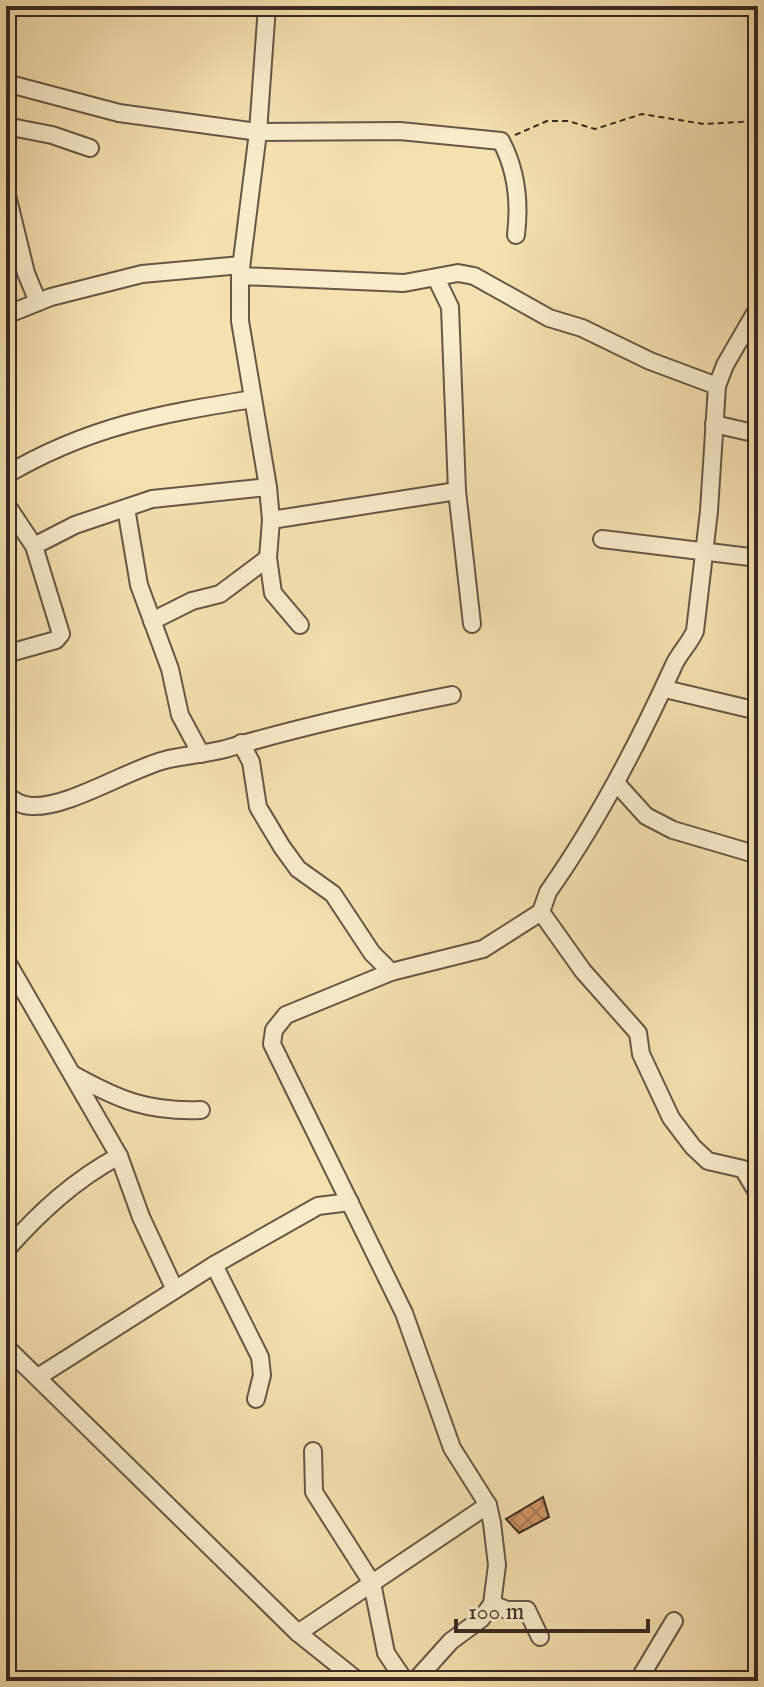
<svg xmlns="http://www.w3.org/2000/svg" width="764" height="1687" viewBox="0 0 764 1687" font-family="'IM FELL English',serif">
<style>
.building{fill:url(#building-cross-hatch);stroke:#372924;stroke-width:2}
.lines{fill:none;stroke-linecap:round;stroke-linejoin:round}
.minor-casing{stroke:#665747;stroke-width:20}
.path{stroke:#372924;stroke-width:2;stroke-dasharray:6 4;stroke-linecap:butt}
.minor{stroke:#f8eccb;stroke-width:16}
</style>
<defs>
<pattern id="building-cross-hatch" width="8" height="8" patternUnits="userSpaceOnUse" patternTransform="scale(2)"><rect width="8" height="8" fill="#d29769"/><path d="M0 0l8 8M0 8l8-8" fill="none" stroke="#ab7b56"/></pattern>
</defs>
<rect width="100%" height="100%" fill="#f4e1af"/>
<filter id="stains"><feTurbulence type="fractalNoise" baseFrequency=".0025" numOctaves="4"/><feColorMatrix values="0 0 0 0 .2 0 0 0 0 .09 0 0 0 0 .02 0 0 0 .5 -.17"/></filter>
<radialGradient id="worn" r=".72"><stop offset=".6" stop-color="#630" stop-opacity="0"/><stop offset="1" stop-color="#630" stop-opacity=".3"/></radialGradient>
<polygon class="building" points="543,1497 549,1517 519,1533 506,1519"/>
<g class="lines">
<g class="minor-casing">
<g id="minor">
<polyline points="267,6 258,132 240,276 240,321 268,487 271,520 268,558 273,593 300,625"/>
<path d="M6,83L119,113L258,132L400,131L501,141C517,171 520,202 516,235"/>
<polyline points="6,126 52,135 90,148"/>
<polyline points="6,191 26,273 38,302"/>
<polyline points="240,276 404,283 458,273 474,276 549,318 582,328 650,361 717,386"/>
<polyline points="436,278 450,307 457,491 472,624"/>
<path d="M758,308L725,365L717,386L709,511L695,631C689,645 678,654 673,667C637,746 598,821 548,892L541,912L583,971L638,1033L641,1054L671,1118L693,1147L708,1161L743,1169L758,1194"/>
<polyline points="6,315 51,297 142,274 241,265"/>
<polyline points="714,424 758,434"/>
<path d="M6,475C89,426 160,414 253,399"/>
<polyline points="6,504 34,546 61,634 56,640 6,654"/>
<polyline points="126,508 139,585 170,669 180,715 201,754"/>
<polyline points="271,520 457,491"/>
<polyline points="602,539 758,558"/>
<polyline points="34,546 75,525 152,499 268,487"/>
<polyline points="152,621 192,601 220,594 268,558"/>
<polyline points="665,689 758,711"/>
<polyline points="241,743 251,762 258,807 282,847 298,869 333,894 372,953 391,972"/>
<polyline points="617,784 646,816 673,830 758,855"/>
<path d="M6,793C12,801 23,806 32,806C68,808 127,770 165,760C185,755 205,754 225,749C300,727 375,710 452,695"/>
<polyline points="6,960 119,1156 141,1217 175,1290"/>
<path d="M74,1075C119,1100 148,1112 201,1110"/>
<path d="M6,1250C39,1213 74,1180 119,1156"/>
<polyline points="214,1265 260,1357 262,1375 256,1399"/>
<polyline points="6,1347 298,1633 358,1681"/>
<polyline points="38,1377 214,1265 318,1206 350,1202"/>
<polyline points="313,1451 314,1492 372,1583 386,1653 405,1681"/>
<polyline points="492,1604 507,1610 527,1610 540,1637"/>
<polyline points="298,1633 488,1505"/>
<polyline points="415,1681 451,1641 481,1619 492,1604 497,1565 492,1523 488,1505 452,1448 404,1313 272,1044 274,1030 286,1015 391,972 483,949 541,912"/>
<polyline points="638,1681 674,1621"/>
</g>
</g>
<polyline class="path" points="515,135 547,121 568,121 595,129 642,114 704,124 758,121"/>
<use href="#minor" class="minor"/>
</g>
<rect width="764" height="1687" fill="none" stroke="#f4e1af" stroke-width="32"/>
<rect x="8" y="8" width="748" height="1671" fill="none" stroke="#372924" stroke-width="4"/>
<rect x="16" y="16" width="732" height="1655" fill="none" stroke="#372924" stroke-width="2"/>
<path d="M456 1619v12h192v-12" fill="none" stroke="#372924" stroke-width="4"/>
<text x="468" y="1619" font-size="24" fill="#372924" stroke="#f8eccb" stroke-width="6" paint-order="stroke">100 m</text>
<rect width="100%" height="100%" filter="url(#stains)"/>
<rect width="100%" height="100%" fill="url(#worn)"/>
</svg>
